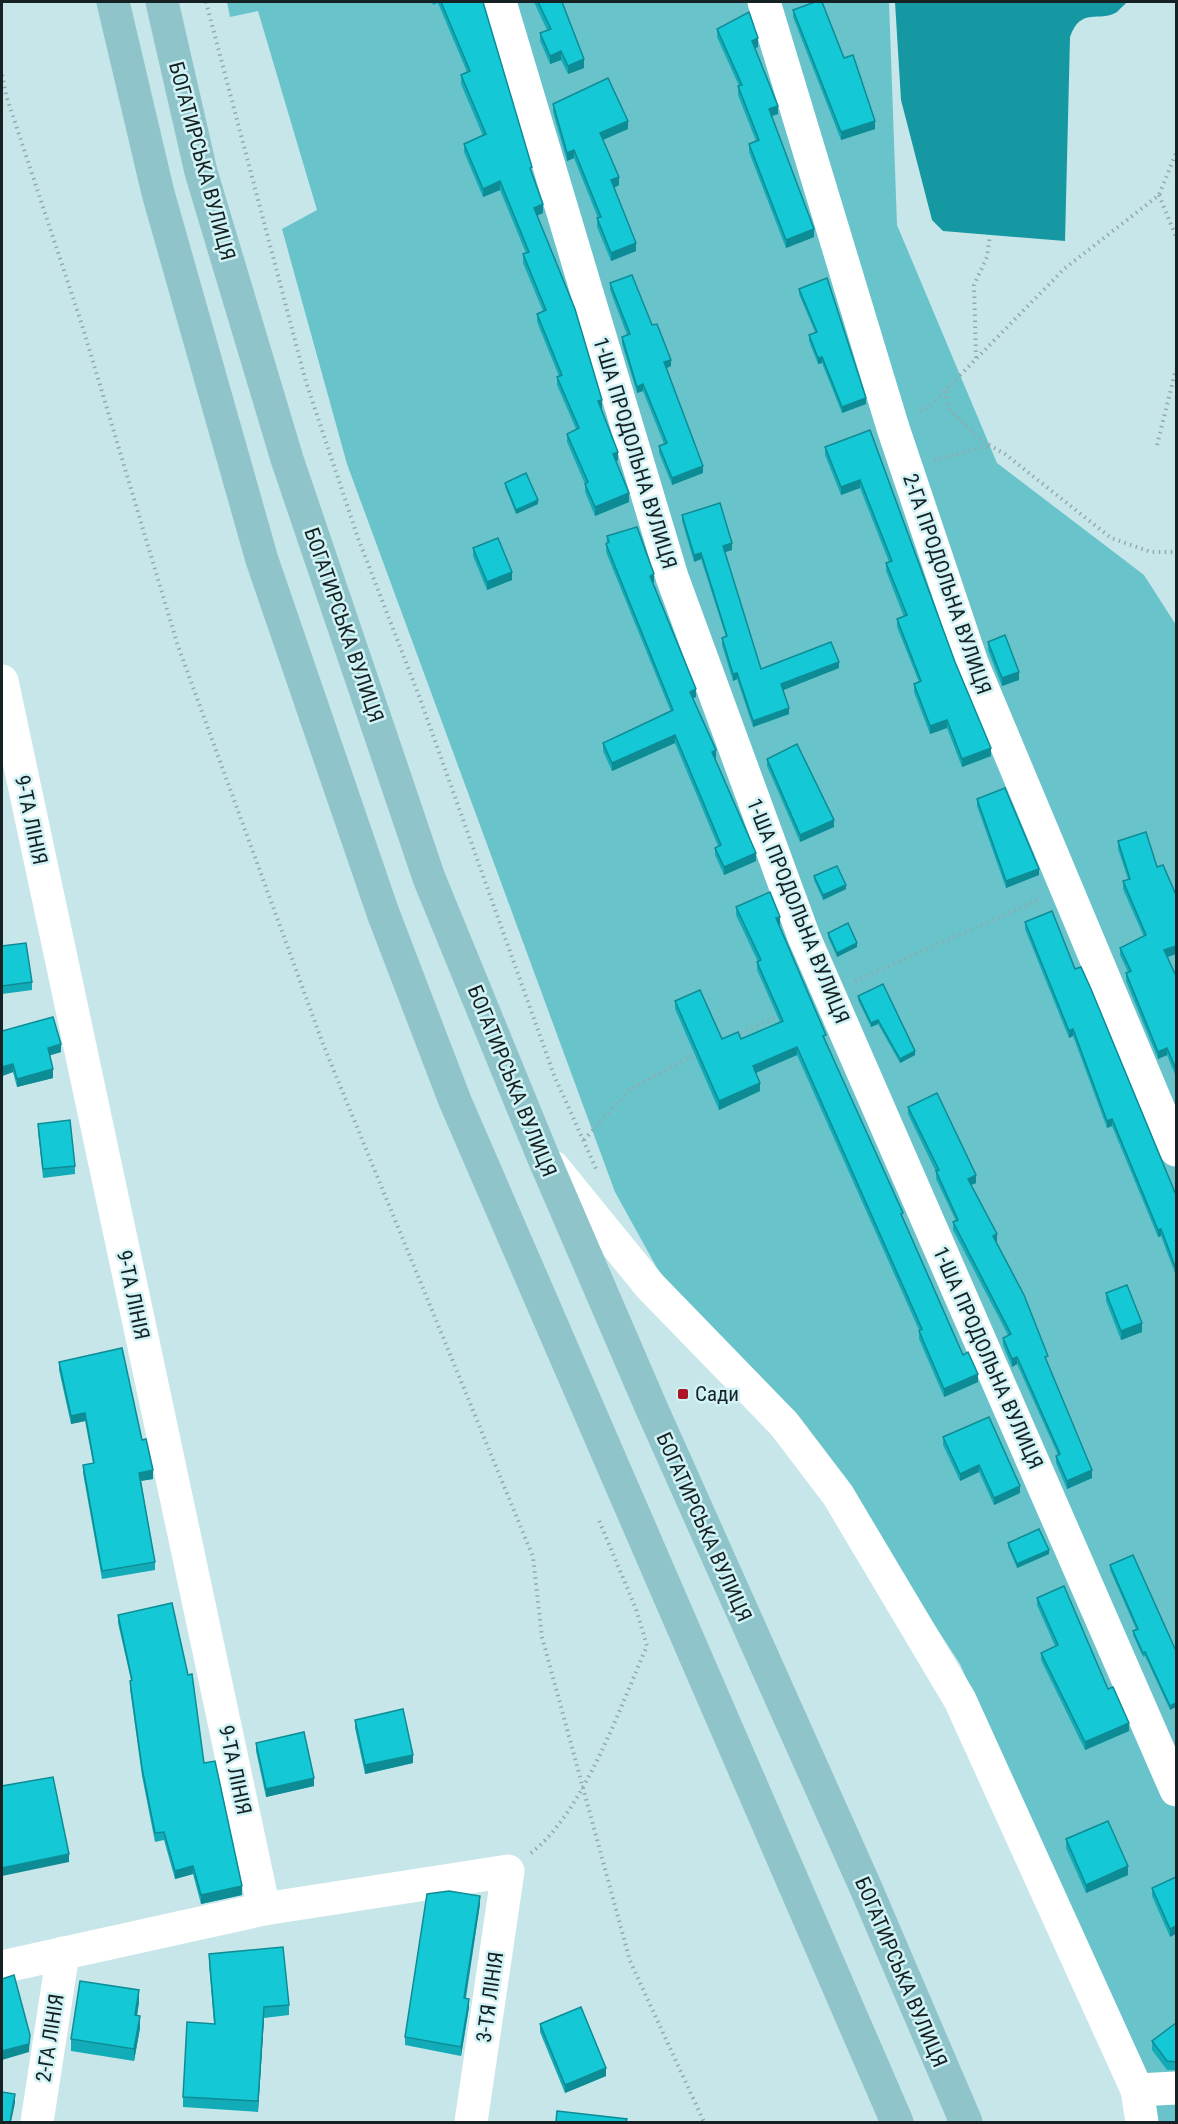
<svg xmlns="http://www.w3.org/2000/svg" width="1178" height="2124" viewBox="0 0 1178 2124" font-family="'Roboto Condensed',sans-serif">
<style>
.green{fill:#69c3cb}
.water{fill:#1698a2}
.lines{fill:none;stroke-linecap:round;stroke-linejoin:round}
.path{stroke:#91abad;stroke-width:4;stroke-dasharray:1.5 4.5;stroke-linecap:butt}
.minor{stroke:#fff;stroke-width:33}
.major{stroke:#8fc5ca;stroke-width:33}
.wall{fill:#11acb7}
.shaded-wall{fill:#0e8c95}
.building{fill:#14c8d5;stroke:#0e8c95;stroke-width:1.5}
.poi-dot{fill:#ab1627;stroke:#d2f3f6;stroke-width:2}
.labels{text-anchor:middle;stroke-width:5;stroke-linejoin:round;paint-order:stroke}
.street-label{font-size:21px;fill:#152122;stroke:#d2f3f6}
.poi-label{font-size:21px;fill:#152122;stroke:#d2f3f6;text-anchor:start}
</style>
<rect width="100%" height="100%" fill="#c6e6e9"/>
<polygon class="green" points="227,2 889,2 897,225 997,463 1144,575 1176,625 1176,2122 1158,2122 960,1664 868,1523 662,1277 615,1192 347,464 282,229 317,210 258,11 230,17"/>
<path class="water" d="M895,2H1127C1124,5 1120,9 1117,12C1099,23 1081,6 1070,37L1065,241L943,231L932,220L901,100Z"/>
<g class="lines">
<g class="path">
<polyline points="206,2 306,382 358,538 419,696 554,1075 597,1171"/>
<polyline points="2,75 6,95 82,325 178,646 323,1044 533,1557 542,1637 630,1961 704,2122"/>
<polyline points="1159,195 1176,237"/>
<polyline points="976,358 974,285 987,257 990,235"/>
<polyline points="945,391 950,410 982,441 1005,454 1111,538 1151,552 1176,552"/>
<polyline points="920,411 931,405 1064,269 1159,195 1176,153"/>
<polyline points="1157,445 1176,369"/>
<polyline points="934,460 990,446"/>
<polyline points="855,981 1040,899"/>
<polyline points="735,1036 782,1014"/>
<polyline points="584,1140 629,1090 698,1053"/>
<path d="M531,1853C584,1812 620,1707 647,1646L636,1609L598,1518"/>
</g>
<g class="minor">
<polyline points="500,2 672,577 804,937 1176,1790"/>
<polyline points="764,2 893,428 972,663 1176,1150"/>
<polyline points="2,681 264,1909"/>
<polyline points="553,1167 650,1286 784,1424 838,1495 960,1700 1137,2090 1142,2122"/>
<polyline points="2,1967 264,1909 508,1871 471,2122"/>
<polyline points="1137,2090 1176,2088"/>
<polyline points="37,2122 63,1953"/>
</g>
<g class="major">
<polyline points="113,2 158,193 262,560 383,913 455,1101 897,2122"/>
<polyline points="162,2 201,172 287,459 429,878 542,1154 651,1407 865,1886 966,2122"/>
</g>
</g>
<g class="wall">
<polygon points="432,2 483,2 543,213 537,215 602,408 601,409 618,460 616,461 629,502 595,516 585,492 585,484 567,442 567,434 576,429 557,385 557,377 559,376 537,322 537,314 543,311 523,263 523,254 526,253 500,190 483,197 464,152 464,144 483,136 461,84 461,75 467,72 438,3 433,5"/>
<polygon points="534,2 562,2 584,68 568,74 561,60 550,64 540,41 540,33 547,30"/>
<polygon points="793,10 844,58 875,129 841,140 793,17"/>
<polygon points="717,29 758,47 755,48 778,114 772,116 814,237 786,248 749,152 749,144 756,141 738,95 738,86 739,86 717,37"/>
<polygon points="553,104 628,129 603,140 619,185 614,188 636,251 611,261 597,227 597,218 598,218 574,158 567,161 553,112"/>
<polygon points="610,283 652,325 671,366 667,368 703,473 672,485 659,453 659,446 664,444 643,391 637,393 622,344 622,337 627,335 610,290"/>
<polygon points="799,289 866,404 842,413 822,363 818,364 809,341 809,335 815,332 799,294"/>
<polygon points="870,430 955,662 991,756 962,767 947,728 930,734 914,692 914,684 919,682 897,627 897,619 904,617 886,571 886,563 889,562 860,488 841,495 825,455 825,447"/>
<polygon points="505,483 538,504 516,514 505,487"/>
<polygon points="682,515 732,550 724,552 761,669 839,668 783,690 789,714 753,727 737,679 733,681 722,645 722,638 726,637 701,559 694,562 682,521"/>
<polygon points="607,536 654,582 653,583 696,697 693,698 716,758 715,759 756,861 724,875 715,855 715,848 718,846 675,743 612,771 603,751 603,743 671,712 606,552"/>
<polygon points="473,548 512,580 487,590 473,556"/>
<polygon points="988,642 1019,680 1002,686 988,650"/>
<polygon points="767,759 834,827 800,842 767,766"/>
<polygon points="977,799 1039,875 1006,888 977,806"/>
<polygon points="1118,841 1157,867 1176,895 1176,954 1168,957 1176,976 1176,1077 1167,1055 1158,1059 1126,981 1126,973 1128,972 1120,955 1120,948 1144,937 1123,889 1123,881 1128,879 1118,849"/>
<polygon points="814,876 846,889 823,900 814,880"/>
<polygon points="736,907 780,925 779,925 826,1041 963,1355 978,1382 944,1397 919,1339 919,1330 797,1055 756,1073 760,1091 719,1110 675,1009 675,1001 722,1039 741,1039 780,1022 757,970 757,962 758,962 736,915"/>
<polygon points="1025,922 1075,969 1176,1195 1176,1276 1161,1236 1158,1237 1112,1126 1107,1128 1073,1036 1069,1038 1025,929"/>
<polygon points="828,933 857,947 837,957 828,937"/>
<polygon points="2,946 32,982 32,990 2,994"/>
<polygon points="858,996 915,1055 900,1063 878,1024 871,1027 858,1000"/>
<polygon points="2,1031 61,1052 50,1055 53,1078 17,1087 13,1072 2,1076"/>
<polygon points="908,1107 976,1183 971,1185 997,1241 996,1242 1048,1364 1092,1478 1067,1489 1056,1463 1056,1456 1058,1455 1017,1364 1012,1367 1003,1345 1003,1338 1008,1335 953,1230 953,1222 956,1221 936,1179 936,1172 908,1114"/>
<polygon points="38,1124 75,1166 75,1174 43,1178 38,1132"/>
<polygon points="1106,1293 1142,1332 1121,1340 1106,1301"/>
<polygon points="59,1362 142,1440 153,1479 141,1481 155,1562 155,1570 102,1579 83,1473 83,1465 93,1463 85,1421 71,1424 59,1370"/>
<polygon points="943,1437 1020,1493 994,1505 979,1472 960,1481 943,1445"/>
<polygon points="1008,1543 1049,1554 1017,1568 1008,1547"/>
<polygon points="1110,1565 1176,1651 1170,1710 1145,1656 1143,1657 1133,1635 1133,1631 1136,1629 1110,1570"/>
<polygon points="1037,1598 1108,1689 1129,1731 1085,1750 1041,1660 1041,1653 1055,1646 1037,1605"/>
<polygon points="118,1615 204,1763 242,1895 201,1904 193,1874 175,1879 164,1840 155,1842 142,1776 130,1689 131,1680 118,1623"/>
<polygon points="355,1720 413,1763 365,1774 355,1728"/>
<polygon points="256,1743 314,1786 266,1797 256,1751"/>
<polygon points="1066,1839 1128,1875 1086,1893 1066,1848"/>
<polygon points="1176,1877 1170,1937 1152,1896 1152,1888"/>
<polygon points="480,1904 466,1998 469,2007 461,2056 405,2045 405,2037"/>
<polygon points="209,1954 289,2005 289,2015 264,2018 258,2112 183,2107 183,2097 214,2024 209,1964"/>
<polygon points="139,2002 137,2016 140,2028 134,2061 71,2051 71,2039"/>
<polygon points="1176,2023 1176,2070 1167,2070 1152,2050 1152,2041"/>
<polygon points="540,2024 606,2076 565,2093 540,2032"/>
</g>
<g class="shaded-wall">
<polygon points="758,38 758,47 752,49 752,41"/>
<polygon points="561,51 561,60 550,64 550,56"/>
<polygon points="584,59 584,68 568,74 568,66"/>
<polygon points="778,106 778,114 769,117 769,109"/>
<polygon points="628,121 628,129 600,141 600,133"/>
<polygon points="875,121 875,129 841,140 841,132"/>
<polygon points="574,150 574,158 567,161 567,153"/>
<polygon points="619,177 619,185 611,189 611,180"/>
<polygon points="500,181 500,190 483,197 483,189"/>
<polygon points="543,204 543,213 534,217 534,208"/>
<polygon points="814,229 814,237 786,248 786,240"/>
<polygon points="636,243 636,251 611,261 611,253"/>
<polygon points="822,357 822,363 818,364 818,358"/>
<polygon points="671,360 671,366 664,369 664,362"/>
<polygon points="643,384 643,391 637,393 637,387"/>
<polygon points="866,398 866,404 842,413 842,407"/>
<polygon points="602,400 602,408 598,410 598,401"/>
<polygon points="618,452 618,460 613,463 613,454"/>
<polygon points="703,466 703,473 672,485 672,478"/>
<polygon points="860,480 860,488 841,495 841,487"/>
<polygon points="629,493 629,502 595,516 595,507"/>
<polygon points="538,500 538,504 516,514 516,510"/>
<polygon points="732,543 732,550 723,553 723,546"/>
<polygon points="701,553 701,559 694,562 694,555"/>
<polygon points="512,572 512,580 487,590 487,582"/>
<polygon points="654,574 654,582 650,584 650,576"/>
<polygon points="839,662 839,668 781,691 781,684"/>
<polygon points="1019,672 1019,680 1002,686 1002,678"/>
<polygon points="737,673 737,679 733,681 733,674"/>
<polygon points="696,689 696,697 690,700 690,692"/>
<polygon points="789,708 789,714 753,727 753,721"/>
<polygon points="947,720 947,728 930,734 930,726"/>
<polygon points="675,735 675,743 612,771 612,763"/>
<polygon points="991,748 991,756 962,767 962,759"/>
<polygon points="716,750 716,758 712,760 712,752"/>
<polygon points="834,820 834,827 800,842 800,835"/>
<polygon points="756,853 756,861 724,875 724,867"/>
<polygon points="1039,869 1039,875 1006,888 1006,881"/>
<polygon points="846,885 846,889 823,900 823,895"/>
<polygon points="780,917 780,925 776,926 776,918"/>
<polygon points="857,943 857,947 837,957 837,953"/>
<polygon points="1176,946 1176,954 1164,958 1164,950"/>
<polygon points="878,1020 878,1024 871,1027 871,1023"/>
<polygon points="1073,1029 1073,1036 1069,1038 1069,1031"/>
<polygon points="61,1044 61,1052 48,1056 48,1048"/>
<polygon points="797,1047 797,1055 753,1074 753,1066"/>
<polygon points="1167,1048 1167,1055 1158,1059 1158,1052"/>
<polygon points="915,1051 915,1055 900,1063 900,1059"/>
<polygon points="13,1064 13,1072 2,1076 2,1067"/>
<polygon points="53,1069 53,1078 17,1087 17,1079"/>
<polygon points="760,1083 760,1091 719,1110 719,1101"/>
<polygon points="1112,1119 1112,1126 1107,1128 1107,1121"/>
<polygon points="976,1175 976,1183 968,1186 968,1179"/>
<polygon points="1161,1229 1161,1236 1158,1237 1158,1230"/>
<polygon points="997,1234 997,1241 993,1243 993,1236"/>
<polygon points="1142,1323 1142,1332 1121,1340 1121,1331"/>
<polygon points="1017,1357 1017,1364 1012,1367 1012,1359"/>
<polygon points="978,1374 978,1382 944,1397 944,1389"/>
<polygon points="85,1413 85,1421 71,1424 71,1416"/>
<polygon points="979,1465 979,1472 960,1481 960,1474"/>
<polygon points="153,1470 153,1479 139,1481 139,1473"/>
<polygon points="1092,1470 1092,1478 1067,1489 1067,1481"/>
<polygon points="1020,1486 1020,1493 994,1505 994,1498"/>
<polygon points="1049,1550 1049,1554 1017,1568 1017,1564"/>
<polygon points="1176,1703 1176,1707 1170,1710 1170,1706"/>
<polygon points="1129,1723 1129,1731 1085,1750 1085,1742"/>
<polygon points="413,1755 413,1763 365,1774 365,1765"/>
<polygon points="314,1778 314,1786 266,1797 266,1789"/>
<polygon points="69,1854 69,1862 2,1876 2,1868"/>
<polygon points="193,1866 193,1874 175,1879 175,1871"/>
<polygon points="1128,1866 1128,1875 1086,1893 1086,1885"/>
<polygon points="242,1886 242,1895 201,1904 201,1895"/>
<polygon points="480,1896 480,1904 464,2006 464,1998"/>
<polygon points="1176,1926 1176,1934 1170,1937 1170,1929"/>
<polygon points="139,1990 139,2002 135,2027 135,2015"/>
<polygon points="469,1999 469,2007 461,2056 461,2047"/>
<polygon points="264,2007 264,2018 258,2112 258,2101"/>
<polygon points="140,2016 140,2028 134,2061 134,2049"/>
<polygon points="30,2035 29,2052 2,2060 2,2051"/>
<polygon points="606,2068 606,2076 565,2093 565,2085"/>
<polygon points="15,2094 15,2103 11,2122 10,2122"/>
</g>
<g class="building">
<polygon points="441,2 483,2 532,167 530,168 543,204 534,208 575,309 602,400 598,401 618,452 613,454 629,493 595,507 585,484 588,482 567,434 579,428 557,377 562,375 537,314 546,310 523,254 529,252 500,181 483,189 464,144 486,134 461,75 470,71"/>
<polygon points="538,2 562,2 584,59 568,66 561,51 550,56 540,33 551,29"/>
<polygon points="815,2 822,2 844,58 853,55 875,121 841,132 793,10"/>
<polygon points="749,12 758,38 752,41 778,106 769,109 814,229 786,240 749,144 759,140 738,86 742,85 717,29"/>
<polygon points="608,78 628,121 600,133 619,177 611,180 636,243 611,253 597,218 601,217 574,150 567,153 553,104"/>
<polygon points="632,275 652,325 657,324 671,360 664,362 703,466 672,478 659,446 667,443 643,384 637,387 622,337 630,334 610,283"/>
<polygon points="827,278 866,398 842,407 822,357 818,358 809,335 817,332 799,289"/>
<polygon points="870,430 955,662 991,748 962,759 947,720 930,726 914,684 921,681 897,619 907,615 886,563 892,561 860,480 841,487 825,447"/>
<polygon points="526,473 538,500 516,510 505,483"/>
<polygon points="720,503 732,543 723,546 761,669 831,642 839,662 781,684 789,708 753,721 737,673 733,674 722,638 727,636 701,553 694,555 682,515"/>
<polygon points="637,527 654,574 650,576 696,689 690,692 716,750 712,752 756,853 724,867 715,848 721,845 675,735 612,763 603,743 673,710 606,544 609,542 607,536"/>
<polygon points="498,538 512,572 487,582 473,548"/>
<polygon points="1005,635 1019,672 1002,678 988,642"/>
<polygon points="797,744 834,820 800,835 767,759"/>
<polygon points="1005,788 1039,869 1006,881 977,799"/>
<polygon points="1146,832 1157,867 1163,865 1176,895 1176,946 1164,950 1176,976 1176,1069 1167,1048 1158,1052 1126,973 1131,971 1120,948 1146,935 1123,881 1130,879 1118,841"/>
<polygon points="837,866 846,885 823,895 814,876"/>
<polygon points="770,892 780,917 776,918 826,1035 823,1036 903,1213 901,1214 963,1355 968,1352 978,1374 944,1389 919,1331 922,1329 797,1047 753,1066 760,1083 719,1101 675,1001 700,990 722,1039 738,1032 741,1039 783,1021 757,962 761,960 736,907"/>
<polygon points="1052,911 1075,969 1081,967 1091,989 1176,1195 1176,1269 1161,1229 1158,1230 1112,1119 1107,1121 1073,1029 1069,1031 1025,922"/>
<polygon points="848,923 857,943 837,953 828,933"/>
<polygon points="26,943 32,982 2,986 2,946"/>
<polygon points="883,984 915,1051 900,1059 878,1020 871,1023 858,996"/>
<polygon points="53,1017 61,1044 48,1048 53,1069 17,1079 13,1064 2,1067 2,1031"/>
<polygon points="937,1093 976,1175 968,1179 997,1234 993,1236 1024,1295 1048,1356 1045,1357 1092,1470 1067,1481 1056,1456 1060,1454 1017,1357 1012,1359 1003,1338 1011,1334 953,1222 958,1220 936,1171 939,1170 908,1107"/>
<polygon points="70,1120 75,1166 43,1169 38,1124"/>
<polygon points="1127,1285 1142,1323 1121,1331 1106,1293"/>
<polygon points="122,1348 142,1440 146,1439 153,1470 139,1473 155,1562 102,1571 83,1465 94,1463 85,1413 71,1416 59,1362"/>
<polygon points="989,1417 1020,1486 994,1498 979,1465 960,1474 943,1437"/>
<polygon points="1039,1529 1049,1550 1017,1564 1008,1543"/>
<polygon points="1133,1555 1176,1651 1176,1703 1170,1706 1145,1652 1143,1653 1133,1631 1138,1629 1110,1565"/>
<polygon points="1064,1586 1108,1689 1113,1687 1129,1723 1085,1742 1041,1653 1058,1645 1037,1598"/>
<polygon points="172,1603 188,1675 192,1674 204,1763 215,1761 242,1886 201,1895 193,1866 175,1871 164,1832 155,1833 142,1768 130,1681 132,1680 118,1615"/>
<polygon points="403,1709 413,1755 365,1765 355,1720"/>
<polygon points="304,1732 314,1778 266,1789 256,1743"/>
<polygon points="53,1777 69,1854 2,1868 2,1786"/>
<polygon points="1108,1821 1128,1866 1086,1885 1066,1839"/>
<polygon points="1176,1877 1176,1926 1170,1929 1152,1888"/>
<polygon points="449,1891 480,1896 464,1998 469,1999 461,2047 405,2037 427,1894"/>
<polygon points="283,1947 289,2005 264,2007 258,2101 183,2097 187,2022 215,2024 209,1954"/>
<polygon points="14,1975 30,2035 29,2044 2,2051 2,1979"/>
<polygon points="80,1981 139,1990 135,2015 140,2016 134,2049 71,2039"/>
<polygon points="581,2007 606,2068 565,2085 540,2024"/>
<polygon points="1176,2023 1176,2062 1167,2061 1152,2041"/>
<polygon points="2,2092 15,2094 10,2122 2,2122"/>
<polygon points="557,2111 627,2119 626,2122 556,2122"/>
</g>
<rect class="poi-dot" x="677" y="1388" width="12" height="12" rx="3"/>
<g class="labels">
<g class="street-label">
<text transform="translate(202 161) rotate(75)" y="7">БОГАТИРСЬКА ВУЛИЦЯ</text>
<text transform="translate(635 453) rotate(73)" y="7">1-ША ПРОДОЛЬНА ВУЛИЦЯ</text>
<text transform="translate(947 584) rotate(71)" y="7">2-ГА ПРОДОЛЬНА ВУЛИЦЯ</text>
<text transform="translate(344 625) rotate(71)" y="7">БОГАТИРСЬКА ВУЛИЦЯ</text>
<text transform="translate(31 820) rotate(78)" y="7">9-ТА ЛІНІЯ</text>
<text transform="translate(798 911) rotate(68)" y="7">1-ША ПРОДОЛЬНА ВУЛИЦЯ</text>
<text transform="translate(512 1081) rotate(68)" y="7">БОГАТИРСЬКА ВУЛИЦЯ</text>
<text transform="translate(133 1295) rotate(78)" y="7">9-ТА ЛІНІЯ</text>
<text transform="translate(988 1358) rotate(66)" y="7">1-ША ПРОДОЛЬНА ВУЛИЦЯ</text>
<text transform="translate(704 1527) rotate(66)" y="7">БОГАТИРСЬКА ВУЛИЦЯ</text>
<text transform="translate(235 1770) rotate(78)" y="7">9-ТА ЛІНІЯ</text>
<text transform="translate(901 1972) rotate(67)" y="7">БОГАТИРСЬКА ВУЛИЦЯ</text>
<text transform="translate(490 1997) rotate(-82)" y="7">3-ТЯ ЛІНІЯ</text>
<text transform="translate(50 2038) rotate(-81)" y="7">2-ГА ЛІНІЯ</text>
</g>
<g class="poi-label">
<text x="695" y="1401">Сади</text>
</g>
</g>
<rect width="1178" height="2124" fill="none" stroke="#152122" stroke-width="6"/>
</svg>
